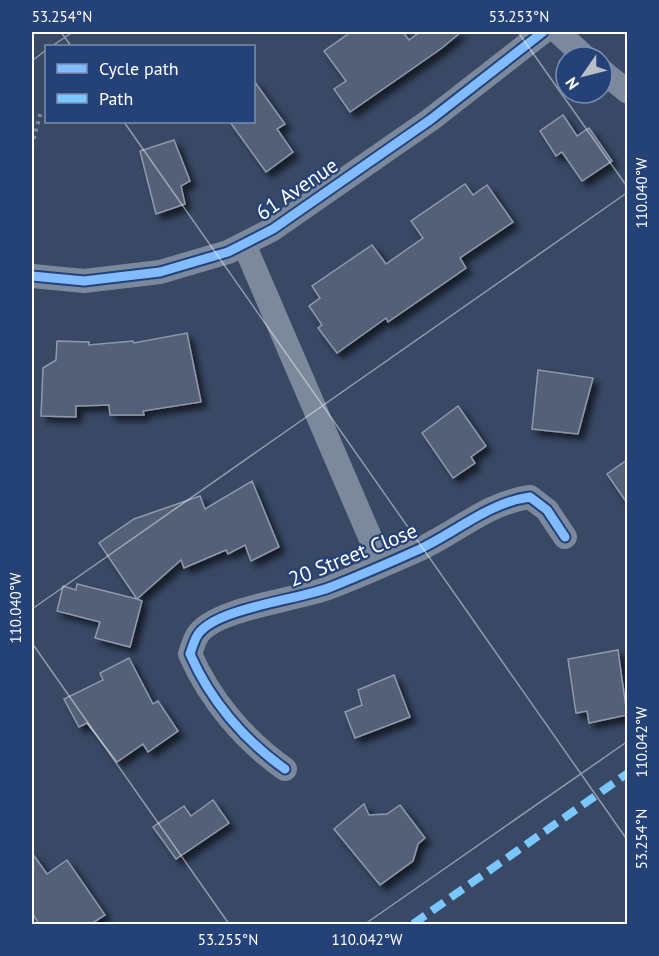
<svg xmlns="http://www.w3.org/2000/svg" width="659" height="956" viewBox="0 0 659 956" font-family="'PT Sans',sans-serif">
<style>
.building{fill:#536077;stroke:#8f99ab;stroke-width:1.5;filter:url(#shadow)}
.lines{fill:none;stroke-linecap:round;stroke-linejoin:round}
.path{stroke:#7c889c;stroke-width:4;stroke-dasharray:3 4.5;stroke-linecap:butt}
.minor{stroke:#7c889c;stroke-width:24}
.quiet{stroke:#7ac7fe;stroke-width:8;stroke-dasharray:15 8;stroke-linecap:butt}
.cycleway-casing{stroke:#254278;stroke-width:13}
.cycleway{stroke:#80bcff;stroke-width:9}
.ticks{fill:none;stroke:#fff;stroke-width:1.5;stroke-opacity:0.45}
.labels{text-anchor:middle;stroke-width:4.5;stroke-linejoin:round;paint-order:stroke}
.street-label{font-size:21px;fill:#fff;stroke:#254278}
.neatline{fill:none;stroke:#fff;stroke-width:2}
.ticks-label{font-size:15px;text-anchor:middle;fill:#fff}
</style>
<defs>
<filter id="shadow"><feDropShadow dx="5.5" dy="5.5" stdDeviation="3" flood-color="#0009"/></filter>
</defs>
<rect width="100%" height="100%" fill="#384865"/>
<g class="building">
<polygon points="351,32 403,32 409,40 420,32 461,32 442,48 350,112 334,89 346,81 324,51"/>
<polygon points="254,81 285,124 277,129 293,152 266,172 230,122 254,122"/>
<polygon points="563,115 577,136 589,128 612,161 582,181 562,152 556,156 540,131"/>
<polygon points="174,140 190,181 181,186 185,204 156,214 140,151"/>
<polygon points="465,184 473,195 487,185 513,222 460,258 466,268 388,322 386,318 337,353 318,328 322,325 309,306 320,298 312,286 372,245 386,264 423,238 411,221"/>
<polygon points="187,333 201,402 143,411 144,415 110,415 109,405 76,406 76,417 41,416 43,368 56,360 57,341 89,342 89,345 133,341 134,343"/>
<polygon points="538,370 593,378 578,434 532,429"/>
<polygon points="458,406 486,446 471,457 475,463 453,478 422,433"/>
<polygon points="627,460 627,503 607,474"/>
<polygon points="252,481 279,547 251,561 245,545 228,554 226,550 184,568 181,560 137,599 142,601 130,647 95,638 100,622 57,611 63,586 76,590 77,584 137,599 99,543 134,519 200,496 205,509"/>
<polygon points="618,650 627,715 589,723 587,711 576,713 568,659"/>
<polygon points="129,658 153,704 158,701 178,731 148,752 143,744 117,762 87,723 79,727 64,699 103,680 100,673"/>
<polygon points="394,675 410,717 355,738 345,712 362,705 358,690"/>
<polygon points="213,800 229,823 176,859 153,827 184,806 191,816"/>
<polygon points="364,804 369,815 387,814 400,805 425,838 418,844 413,861 380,885 334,829"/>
<polygon points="32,853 47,874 67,860 105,915 91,924 39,924 32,913"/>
</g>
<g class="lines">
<polyline class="path" points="32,146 41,111"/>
<g class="minor">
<polyline points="558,32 585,57"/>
<polyline points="602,71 628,92"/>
<polyline points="244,244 382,565"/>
<polyline points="32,276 84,281 160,272 228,252 273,229 430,120 543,32"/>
<path d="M285,769C244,740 210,700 190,654C192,648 194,641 197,636C213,608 299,600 331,587C361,575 391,562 420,549C456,532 490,502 530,497L547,510L565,537"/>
</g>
<polyline class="quiet" points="413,924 628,773"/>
<g class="cycleway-casing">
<g id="cycleway">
<polyline points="32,276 84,281 160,272 228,252 273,229 430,120 543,32"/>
<path d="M285,769C244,740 210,700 190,654C192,648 194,641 197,636C213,608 299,600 331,587C361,575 391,562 420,549C456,532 490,502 530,497L547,510L565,537"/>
</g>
</g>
<use href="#cycleway" class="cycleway"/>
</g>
<path class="ticks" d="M61,32L71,46M518,32L628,188M52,46L73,32M32,61L46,50M124,122L628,841M32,609L628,192M32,643L229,924M365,924L628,741"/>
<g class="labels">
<g class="street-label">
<text transform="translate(297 189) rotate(-34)" y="7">61 Avenue</text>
<text transform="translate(353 555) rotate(-22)" y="7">20 Street Close</text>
</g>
</g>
<rect width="659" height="956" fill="none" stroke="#254278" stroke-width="66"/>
<rect x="45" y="45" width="210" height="78" fill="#254278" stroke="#7c8eae" stroke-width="1.5"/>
<rect x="57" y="64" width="30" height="9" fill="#80bcff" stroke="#7c8eae" stroke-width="1.5"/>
<text x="99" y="75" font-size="18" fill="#ffffff">Cycle path</text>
<rect x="57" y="94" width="30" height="9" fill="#7ac7fe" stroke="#7c8eae" stroke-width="1.5"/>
<text x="99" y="105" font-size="18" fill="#ffffff">Path</text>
<g transform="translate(584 75) rotate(235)"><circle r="28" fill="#254278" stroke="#7c8eae" stroke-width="1.5"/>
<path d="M0-4.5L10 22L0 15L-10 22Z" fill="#b9bfc9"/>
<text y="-9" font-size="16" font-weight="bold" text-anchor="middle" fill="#ffffff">N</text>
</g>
<rect x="33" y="33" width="593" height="890" class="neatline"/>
<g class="ticks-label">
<text x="62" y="22">53.254°N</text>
<text x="519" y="22">53.253°N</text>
<text transform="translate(642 193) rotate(-90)" y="5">110.040°W</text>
<text transform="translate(16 608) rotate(-90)" y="5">110.040°W</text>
<text transform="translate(642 742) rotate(-90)" y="5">110.042°W</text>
<text transform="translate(642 839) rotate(-90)" y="5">53.254°N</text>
<text x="228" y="945">53.255°N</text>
<text x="367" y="945">110.042°W</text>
</g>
</svg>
